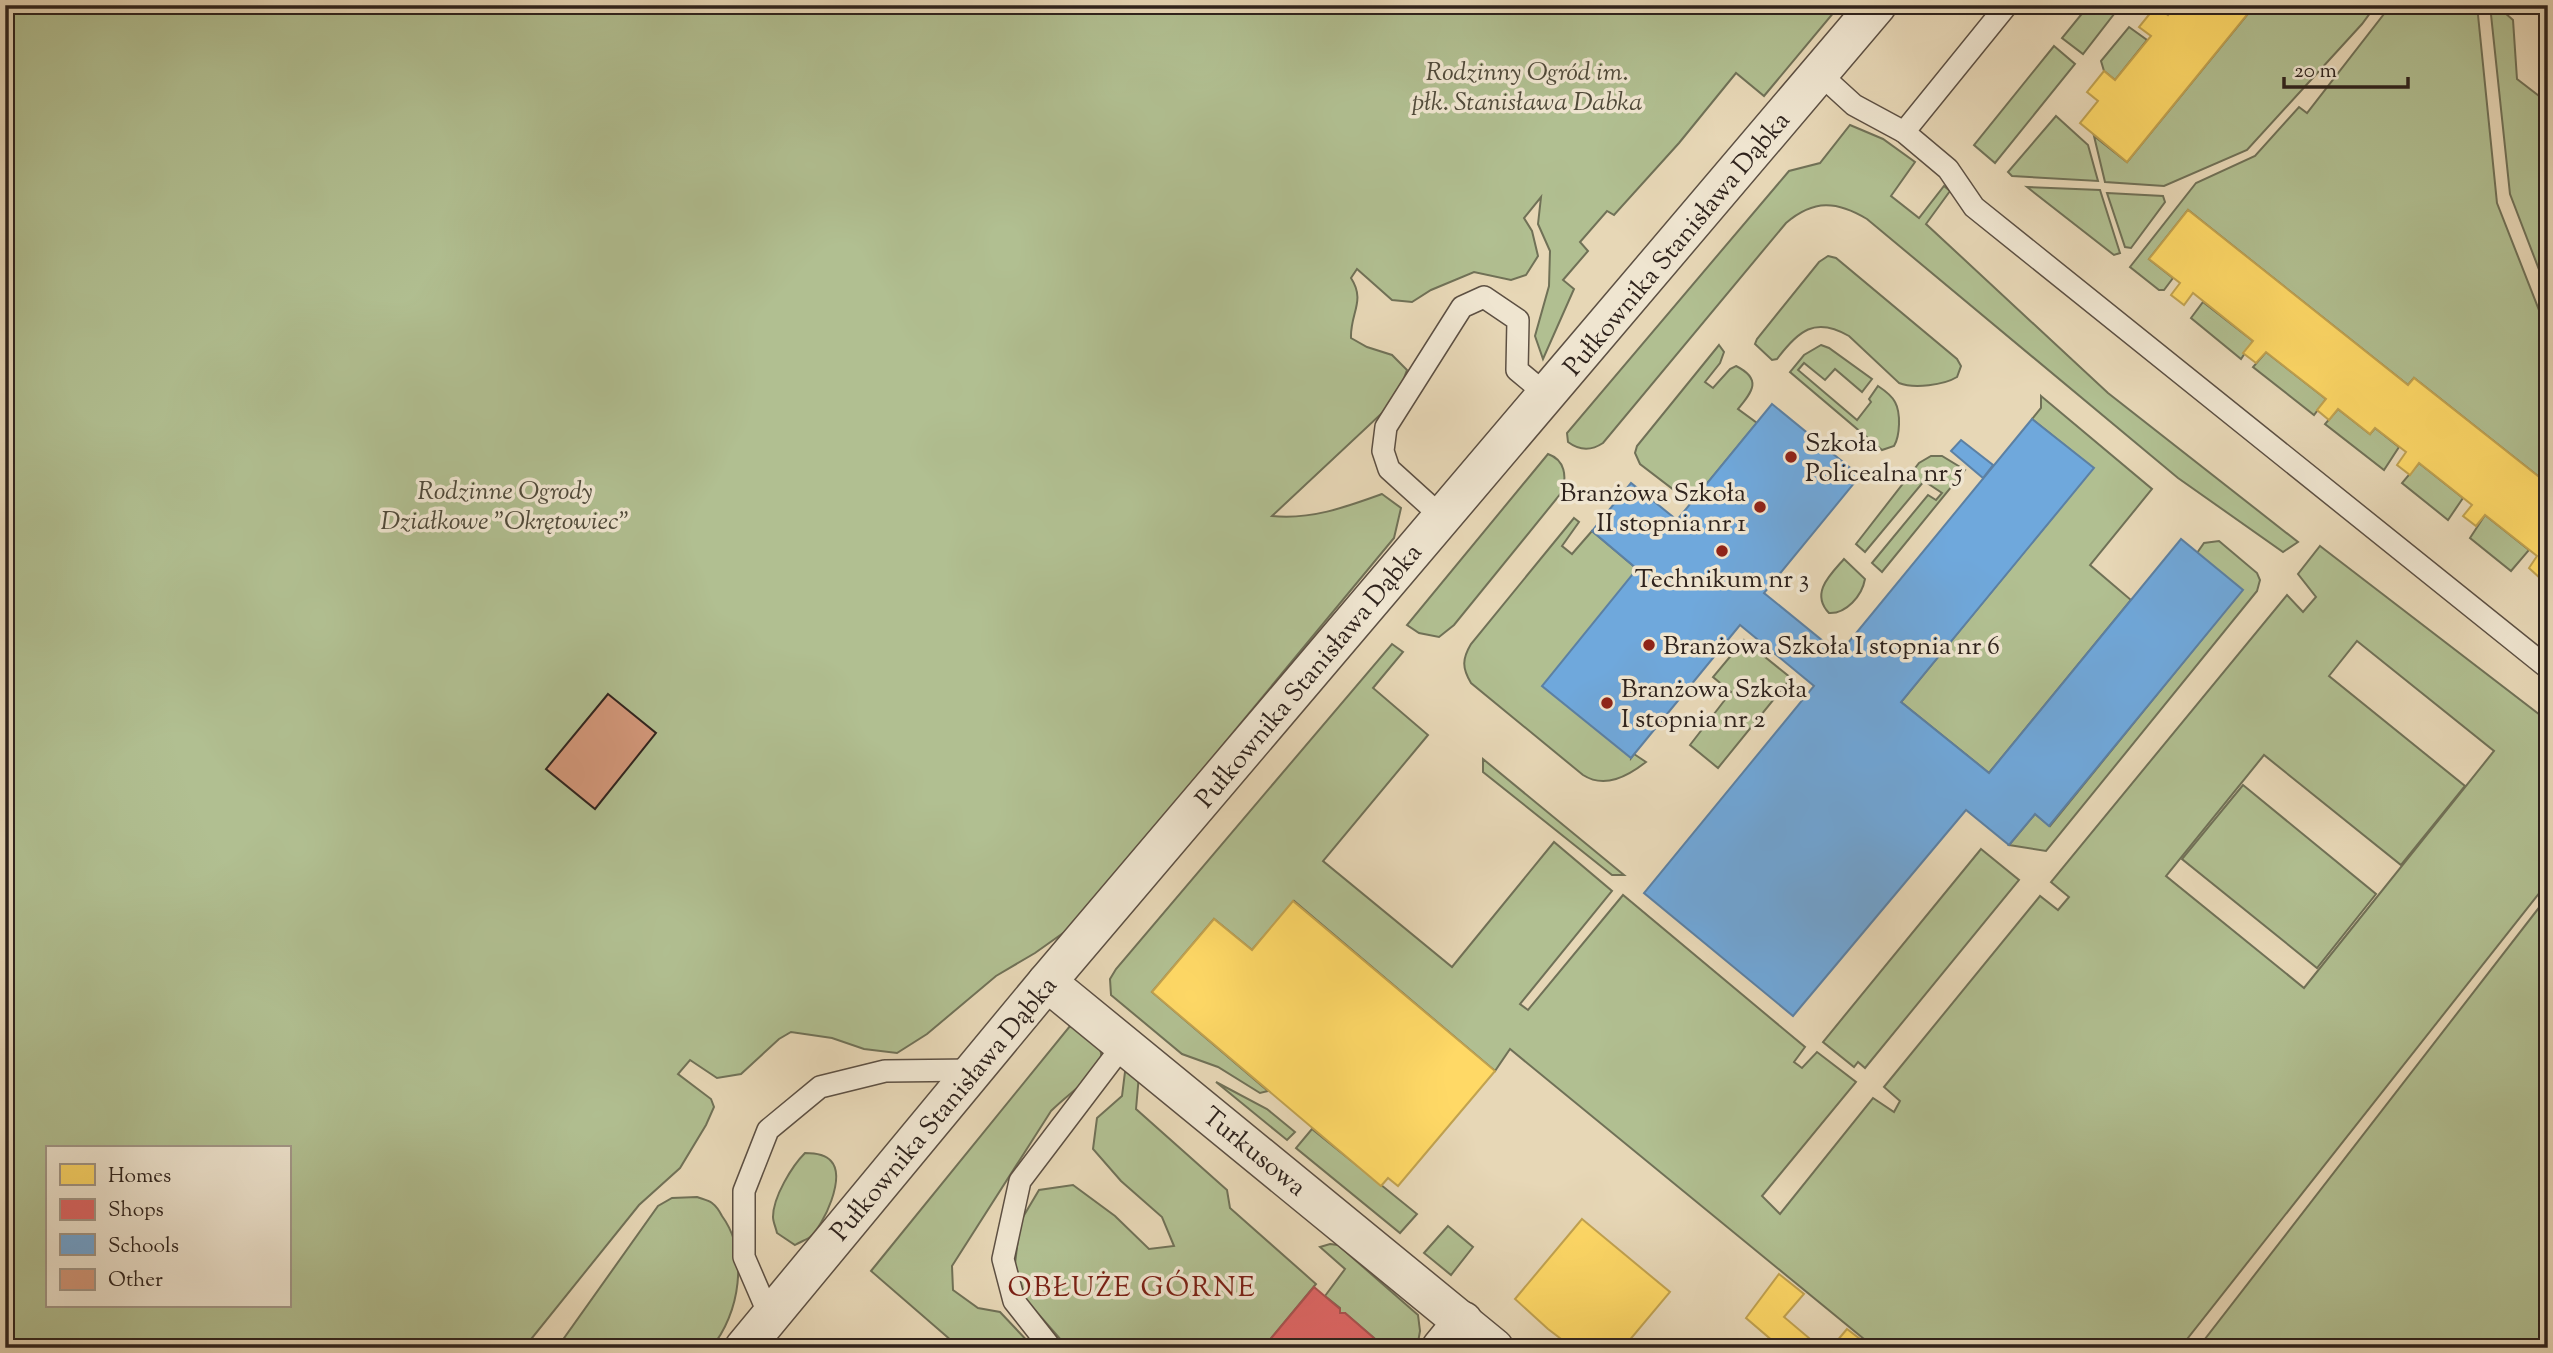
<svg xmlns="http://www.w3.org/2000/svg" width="2553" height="1353" viewBox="0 0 2553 1353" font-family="'Sorts Mill Goudy',serif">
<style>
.green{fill:#b1bf91;stroke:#707157;stroke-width:2;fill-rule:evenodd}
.homes{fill:#ffd966;stroke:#c1a250;stroke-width:2}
.shops{fill:#e06666;stroke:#ab5250;stroke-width:2}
.schools{fill:#6fa8dc;stroke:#5c80a3;stroke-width:2}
.building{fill:#d4987b;stroke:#2f231d;stroke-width:2}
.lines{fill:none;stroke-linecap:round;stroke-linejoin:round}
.service-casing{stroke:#5d5043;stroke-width:24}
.minor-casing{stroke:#5d5043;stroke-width:41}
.tertiary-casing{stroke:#5d5043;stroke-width:41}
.service{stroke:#efe5d0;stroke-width:21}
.minor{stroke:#efe5d0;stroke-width:38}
.tertiary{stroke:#efe5d0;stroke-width:38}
.poi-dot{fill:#8f2418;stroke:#efe5d0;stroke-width:2.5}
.labels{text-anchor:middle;stroke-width:7;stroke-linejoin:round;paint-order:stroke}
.park-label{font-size:26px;font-style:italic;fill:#504a3a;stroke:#efe5d0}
.street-label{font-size:26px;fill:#2f231d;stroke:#efe5d0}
.poi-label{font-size:26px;fill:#2f231d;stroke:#efe5d0;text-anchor:start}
.neighbourhood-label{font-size:28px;letter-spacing:2px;fill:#7a1f14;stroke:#efe5d0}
</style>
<rect width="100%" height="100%" fill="#e7d7b6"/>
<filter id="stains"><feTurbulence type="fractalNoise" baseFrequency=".00286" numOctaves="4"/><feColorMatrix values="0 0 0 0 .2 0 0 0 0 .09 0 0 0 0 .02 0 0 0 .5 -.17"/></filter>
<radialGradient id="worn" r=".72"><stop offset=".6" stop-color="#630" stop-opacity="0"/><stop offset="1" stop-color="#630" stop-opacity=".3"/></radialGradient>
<g class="green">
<path d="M5,5H1840L1764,96L1736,73L1679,143L1614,215L1607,211L1580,242L1588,251L1563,280L1574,289L1543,359L1535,336L1549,286L1550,251L1538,224L1541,197L1524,218L1532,231L1538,256L1526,275L1511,280L1474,272L1431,290L1412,302L1392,300L1357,269L1351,278C1366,301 1350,313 1351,338L1367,347L1392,355L1407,370L1396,400L1272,516C1311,520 1346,507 1382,494L1401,508L1394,538L1073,926L1035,953L996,976L927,1034L897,1053L864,1049L832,1038L791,1032L779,1039L741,1074L717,1078L690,1060L678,1074L711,1099L714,1107L706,1125L680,1168L639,1205L524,1348H5ZM47,1148H289V1306H47Z"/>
<polygon points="2089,5 2121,5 2083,54 2062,38"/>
<polygon points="2255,5 2376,5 2362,24 2247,150 2164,186 2105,182 2094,136 2127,162"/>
<polygon points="2391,5 2477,5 2497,203 2548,333 2548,484 2414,378 2408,385 2188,210 2149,259 2173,278 2164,290 2159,290 2130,267 2196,183 2255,156 2299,107 2307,113"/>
<polygon points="2490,5 2496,5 2513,20 2517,79 2548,103 2548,293 2510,194"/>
<polygon points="2129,27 2147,40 2115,80 2104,71 2101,61"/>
<polygon points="2054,46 2075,64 1995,163 1974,145"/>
<polygon points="2056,116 2088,145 2098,181 2012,176 2008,172"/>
<path d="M1850,125L1883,139L1915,162L1891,196L1919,218L1944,186L1950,191L1926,224L2108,393L2298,542L2283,552L2178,478L1867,219C1837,201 1814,199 1786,223L1603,443C1591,451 1580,451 1568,442L1567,433L1789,171L1820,163Z"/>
<polygon points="2027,187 2100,190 2120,253 2114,255"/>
<polygon points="2107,193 2163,196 2165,202 2131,248 2125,247"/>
<path d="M1828,256L1836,258L1957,359L1961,366L1957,377C1944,385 1914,389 1899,383L1849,336C1815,316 1798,331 1777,359L1772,360L1755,344L1757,339L1819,262Z"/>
<polygon points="2203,302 2253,341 2241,359 2191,318"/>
<path d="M1719,345L1724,352L1720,363L1705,382L1713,388L1730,369L1736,366C1762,379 1753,391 1738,409L1757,423L1691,503L1640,464L1635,453L1637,446Z"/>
<path d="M1821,345L1829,348L1872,379L1862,392L1835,369L1825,380L1804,363L1798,370L1857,420L1871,402L1869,399L1878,386C1884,390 1892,396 1895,402C1901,413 1900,436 1894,446L1882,450L1790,372L1804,355Z"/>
<polygon points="2266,352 2326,399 2314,415 2253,367"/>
<polygon points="2041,396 2152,489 2090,565 2131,600 1989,773 1901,702 2093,468 2032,419 2041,408"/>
<polygon points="2338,409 2370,434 2375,428 2399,447 2384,470 2325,424"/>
<path d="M1548,454C1565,460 1567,476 1562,492L1454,625L1439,637L1419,633L1407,625Z"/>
<polygon points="1931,456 1942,456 1965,470 1882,572 1872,563 1928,495 1936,500 1942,493 1924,481 1865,552 1856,544 1919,463"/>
<polygon points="2419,463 2463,498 2448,520 2402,483"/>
<polygon points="2485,515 2529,550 2511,571 2470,538"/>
<path d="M1574,518L1579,522L1562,546L1572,554L1592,531L1637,569L1631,758L1634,754L1646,762C1628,776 1605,789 1583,775L1471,683C1462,668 1462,659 1471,644Z"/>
<polygon points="2219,541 2257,573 2260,580 2257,591 2046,851 2009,845 2035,814 2050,826 2242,590 2197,553 2204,543"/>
<path d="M2320,546L2548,721V882L2180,1348H1875L1510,1049L1495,1071L1294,901L1252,950L1214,919L1152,992L1268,1091L1260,1093L1218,1067L1182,1054L1111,995L1110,979L1116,969L1392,644L1403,652L1373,688L1428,735L1323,861L1452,967L1554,842L1612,891L1520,1004L1528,1010L1623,895L1805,1047L1794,1062L1802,1068L1817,1052L1856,1082L1762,1196L1780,1214L1873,1098L1894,1112L1900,1101L1884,1087L2040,896L2058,910L2069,897L2051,882L2287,595L2303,612L2316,597L2298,574ZM2357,641L2494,751L2304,988L2166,876L2264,755L2401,865L2465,786L2329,676Z"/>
<path d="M1844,559L1865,579C1862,596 1846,614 1829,613C1810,593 1830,575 1844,559Z"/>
<polygon points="1744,640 1791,678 1718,768 1690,745 1731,692 1713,677"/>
<polygon points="1483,759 1624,875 1612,875 1483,772"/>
<polygon points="2243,785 2376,894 2317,968 2182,859"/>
<polygon points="1981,849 2019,880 1865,1068 1858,1062 1854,1067 1823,1042"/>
<polygon points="2548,896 2548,1348 2198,1348"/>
<path d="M1070,1026C1137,1056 1080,1081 1051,1111L952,1266L953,1290L978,1308L1000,1312L1034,1348H960L871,1271Z"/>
<polygon points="1126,1064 1139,1075 1136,1109 1227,1190 1230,1208 1316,1284 1263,1348 1068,1348 1026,1300 1015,1264 1020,1222 1039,1190 1073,1185 1115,1216 1149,1249 1174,1246 1162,1217 1121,1181 1093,1149 1097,1118 1122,1096"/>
<polygon points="1216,1082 1267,1109 1295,1132 1287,1140"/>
<polygon points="1312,1129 1417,1214 1400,1233 1296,1148"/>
<path d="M805,1153C813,1153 825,1154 831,1161C846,1177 824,1225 810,1237C806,1240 800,1242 795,1245L777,1233C776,1228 773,1222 773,1217C773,1197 792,1166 805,1153Z"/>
<path d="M697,1197C702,1199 708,1200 712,1203C716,1206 720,1212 722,1216C749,1253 740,1314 711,1348H557L658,1206L672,1198Z"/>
<polygon points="1448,1226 1473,1247 1451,1275 1424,1253"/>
<polygon points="1330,1244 1338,1245 1418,1315 1420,1331 1417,1348 1367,1348 1374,1338 1345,1313 1340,1313 1340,1308 1325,1296 1345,1269 1320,1247"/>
</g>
<g class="homes">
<polygon points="2176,5 2255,5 2127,162 2080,123 2098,101 2087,92 2104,71 2115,80 2151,36 2139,27 2156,6 2168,15"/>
<polygon points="2188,210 2408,385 2414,378 2548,484 2548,571 2541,579 2529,568 2537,556 2485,515 2476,526 2463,516 2472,505 2419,463 2410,475 2397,465 2406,452 2375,428 2370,434 2338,409 2329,420 2317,410 2326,399 2266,352 2256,363 2243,353 2253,341 2193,293 2184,305 2171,295 2180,283 2149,259"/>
<polygon points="1293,901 1495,1071 1398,1186 1388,1178 1381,1186 1152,992 1214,919 1252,950"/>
<polygon points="1582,1219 1670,1292 1623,1348 1573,1348 1548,1329 1515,1299"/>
<polygon points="1779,1274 1804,1294 1784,1317 1809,1338 1800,1348 1781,1348 1746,1318"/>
<polygon points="1847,1329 1860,1339 1852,1348 1831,1348"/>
<polygon points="1860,1339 1870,1348 1852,1348"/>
</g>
<polygon class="shops" points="1314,1287 1340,1309 1340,1313 1345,1313 1375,1339 1367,1348 1263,1348"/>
<g class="schools">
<polygon points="1772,404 1860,476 1764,593 1839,654 2032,419 2094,468 1901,702 1989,773 2181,539 2243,590 2049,826 2035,814 2009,845 1966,810 1793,1016 1644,893 1814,686 1740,625 1631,758 1542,686 1637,569 1592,531 1631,483 1677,520"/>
<polygon points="1961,440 1993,465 1983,478 1951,451"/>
</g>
<polygon class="building" points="608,694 656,733 595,809 546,769"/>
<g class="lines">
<g class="service-casing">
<g id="service">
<polyline points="1820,74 1854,105 1904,132 1948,169 1974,207 2548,668"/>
<polyline points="1904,132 2007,5"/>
<polyline points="1442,517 1389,469 1383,451 1386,427 1462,307 1484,297 1518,320 1517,370 1547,395"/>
<polyline points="770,1317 744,1257 744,1191 768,1130 820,1087 885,1071 975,1070"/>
<polyline points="1051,1348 1014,1301 1003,1259 1020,1181 1124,1044"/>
</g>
</g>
<g class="minor-casing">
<g id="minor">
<polyline points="1047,982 1494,1348"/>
<polyline points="1441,1348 1463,1321"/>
</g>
</g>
<g class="tertiary-casing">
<polyline id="tertiary" points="744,1348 1047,982 1877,5"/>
</g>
<use href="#service" class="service"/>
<use href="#minor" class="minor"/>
<use href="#tertiary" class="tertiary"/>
</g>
<g class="poi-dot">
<circle cx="1791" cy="457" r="7"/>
<circle cx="1760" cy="507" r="7"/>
<circle cx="1722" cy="551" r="7"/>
<circle cx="1649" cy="645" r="7"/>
<circle cx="1607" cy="703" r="7"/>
</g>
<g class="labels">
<g class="park-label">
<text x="1527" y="80">Rodzinny Ogród im.<tspan x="1527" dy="30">płk. Stanisława Dabka</tspan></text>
<text x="505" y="499">Rodzinne Ogrody<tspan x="505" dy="30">Działkowe "Okrętowiec"</tspan></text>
</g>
<g class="street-label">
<text transform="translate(1676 243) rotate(-50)" y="9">Pułkownika Stanisława Dąbka</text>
<text transform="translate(1308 675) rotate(-50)" y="9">Pułkownika Stanisława Dąbka</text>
<text transform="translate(943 1108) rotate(-50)" y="9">Pułkownika Stanisława Dąbka</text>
<text transform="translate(1255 1151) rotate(39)" y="9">Turkusowa</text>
</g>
<g class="poi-label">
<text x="1805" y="451">Szkoła<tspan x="1805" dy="30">Policealna nr 5</tspan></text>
<text x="1746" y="501" text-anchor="end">Branżowa Szkoła<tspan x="1746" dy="30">II stopnia nr 1</tspan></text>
<text x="1722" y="587" text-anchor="middle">Technikum nr 3</text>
<text x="1663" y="654">Branżowa Szkoła I stopnia nr 6</text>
<text x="1621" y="697">Branżowa Szkoła<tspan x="1621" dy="30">I stopnia nr 2</tspan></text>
</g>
<g class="neighbourhood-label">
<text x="1132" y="1296">OBŁUŻE GÓRNE</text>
</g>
</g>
<rect width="2553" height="1353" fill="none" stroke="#e7d7b6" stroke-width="28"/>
<rect x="7" y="7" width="2539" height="1339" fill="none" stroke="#2f231d" stroke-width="3.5"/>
<rect x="14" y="14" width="2525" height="1325" fill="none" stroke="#2f231d" stroke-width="2"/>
<rect x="46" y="1146" width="245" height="161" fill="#efe5d0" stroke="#a29788" stroke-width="2"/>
<rect x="60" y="1164" width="35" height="21" fill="#ffd966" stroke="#a29788" stroke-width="2"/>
<text x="108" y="1182" font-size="21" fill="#2f231d">Homes</text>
<rect x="60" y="1199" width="35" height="21" fill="#e06666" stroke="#a29788" stroke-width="2"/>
<text x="108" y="1216" font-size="21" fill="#2f231d">Shops</text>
<rect x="60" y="1234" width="35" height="21" fill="#6fa8dc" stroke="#a29788" stroke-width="2"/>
<text x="108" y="1252" font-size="21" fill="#2f231d">Schools</text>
<rect x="60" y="1269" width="35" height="21" fill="#d4987b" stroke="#a29788" stroke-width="2"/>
<text x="108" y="1286" font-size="21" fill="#2f231d">Other</text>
<path d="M2284 77v10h124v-10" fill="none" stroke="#2f231d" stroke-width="3.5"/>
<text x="2294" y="77" font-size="21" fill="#2f231d" stroke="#efe5d0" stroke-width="5" paint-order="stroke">20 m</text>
<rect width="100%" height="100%" filter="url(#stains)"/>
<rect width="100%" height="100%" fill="url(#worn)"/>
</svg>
